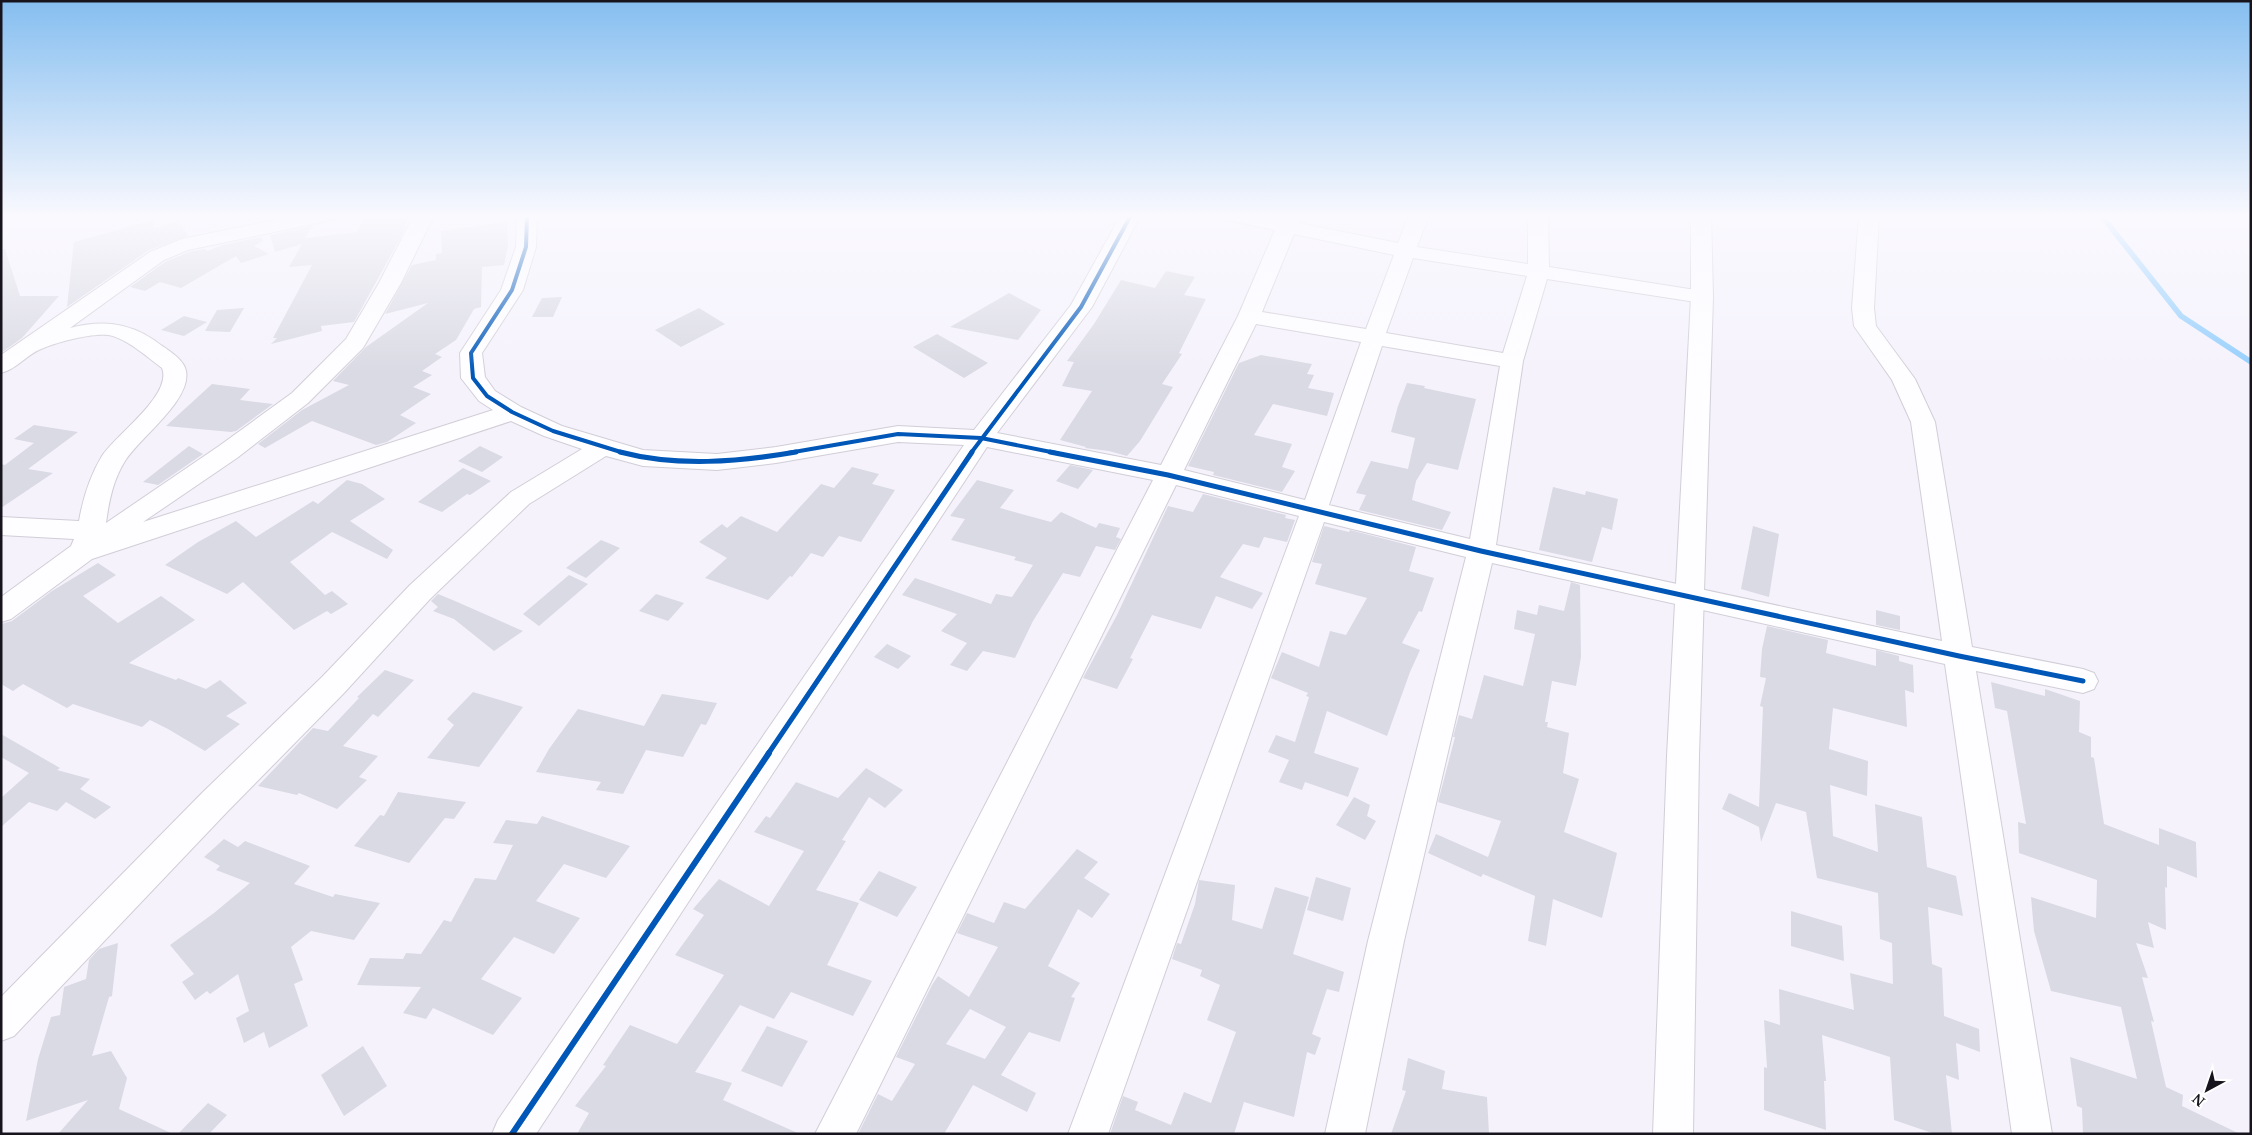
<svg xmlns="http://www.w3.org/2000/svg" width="2252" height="1135" viewBox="0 0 2252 1135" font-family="'Noto Serif',serif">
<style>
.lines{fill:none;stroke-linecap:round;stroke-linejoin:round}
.stream{stroke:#92cefd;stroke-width:5.5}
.building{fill:#dadae4;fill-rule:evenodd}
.street-casing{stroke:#d1ced7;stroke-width:2}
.secondary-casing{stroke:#d1ced7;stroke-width:2}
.street{fill:#fefdff;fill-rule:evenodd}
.secondary{fill:#fefdff;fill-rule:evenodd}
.cycleway-far2-casing{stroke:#fff;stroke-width:6}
.cycleway-far1-casing{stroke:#fff;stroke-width:8}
.cycleway-casing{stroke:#fff;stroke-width:9}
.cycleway-far2{stroke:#0057b8;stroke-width:4}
.cycleway-far1{stroke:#0057b8;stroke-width:5}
.cycleway{stroke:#0057b8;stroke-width:6}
</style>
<rect width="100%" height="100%" fill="#f5f2fc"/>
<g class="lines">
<polyline class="stream" points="2101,215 2181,316 2251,362"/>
</g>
<g class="building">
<polygon points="379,215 409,215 403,233 354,322 321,326 322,331 271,344 277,338 273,338 312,265 289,267 302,244 275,252 270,235 312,226 305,238 357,232 365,216"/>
<polygon points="153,220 154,228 178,221 188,236 149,250 67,307 74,242"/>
<polygon points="507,222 508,245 504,265 482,267 481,307 474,309 456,340 435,354 442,357 422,371 432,375 413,387 431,394 400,415 416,423 387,442 376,445 312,421 265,448 258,444 302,410 349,385 333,381 366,347 428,303 385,314 412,265 436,260 436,254 442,253 441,231"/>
<polygon points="261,237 263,241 254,246 269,254 241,263 236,256 181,288 160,282 145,291 130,287 165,262 189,252 204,249 208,251 222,245"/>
<polygon points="1,249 5,249 20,296 59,296 22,338 1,353"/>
<polygon points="1166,271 1195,277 1184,295 1206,299 1179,353 1182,354 1162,384 1173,387 1140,441 1127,456 1109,451 1085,448 1086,447 1060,440 1092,391 1062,386 1074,362 1067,361 1094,324 1121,280 1155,288"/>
<polygon points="1009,293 1041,310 1018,340 950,327"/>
<polygon points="562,297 553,317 532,317 542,298"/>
<polygon points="244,308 230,332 205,331 217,310"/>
<polygon points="699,308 725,324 681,347 655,330"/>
<polygon points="184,316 207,322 184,336 161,330"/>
<polygon points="937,334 988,363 964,378 913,347"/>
<polygon points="1261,355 1312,364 1307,374 1314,375 1308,388 1334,393 1327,416 1273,404 1254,435 1292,444 1282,467 1295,471 1282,492 1213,475 1214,472 1188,466 1239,363"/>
<polygon points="1407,383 1425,386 1424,388 1476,399 1458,470 1427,463 1416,481 1412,500 1451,512 1442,530 1359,510 1366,495 1356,493 1371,461 1408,469 1415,438 1391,432 1398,406"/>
<polygon points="212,384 250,389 240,400 273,404 236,431 231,432 166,426"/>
<polygon points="34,425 78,432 28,469 53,473 1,508 1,464 5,465 34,443 14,439"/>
<polygon points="189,446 203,454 158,485 143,482"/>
<polygon points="480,446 503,457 482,472 458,461"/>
<polygon points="1070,465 1093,470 1078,489 1056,481"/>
<polygon points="852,467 879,474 872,484 895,490 861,542 839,536 823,557 811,553 792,577 790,576 768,600 705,578 727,558 699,542 722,524 727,528 741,516 777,532 821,484 834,488"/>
<polygon points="463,468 491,481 470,495 467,494 442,512 418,502"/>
<polygon points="347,480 362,484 385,499 350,521 393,550 387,559 332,532 290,562 325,595 332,591 348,604 331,614 327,611 294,630 243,582 227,594 165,565 198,542 236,521 256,537 313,501 318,504"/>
<polygon points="977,480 1014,490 1000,508 1051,522 1061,512 1096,528 1099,523 1120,528 1116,537 1121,539 1115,550 1096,546 1080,577 1063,573 1033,621 1015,658 983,651 967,671 950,665 967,643 941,631 957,614 902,595 915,578 991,604 996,594 1012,597 1033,565 1014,560 1016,557 951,540 965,519 950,516"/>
<polygon points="1553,487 1585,495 1586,491 1618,499 1612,530 1602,527 1592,562 1539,550"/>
<polygon points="1203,494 1286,515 1285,518 1295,520 1287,542 1264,537 1259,548 1243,544 1220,577 1263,593 1252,609 1216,596 1201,629 1152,615 1130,658 1133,659 1117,689 1083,678 1117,615 1168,506 1193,512"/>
<polygon points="1324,526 1349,532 1350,530 1416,547 1409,571 1434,578 1422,612 1419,611 1402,643 1420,650 1410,672 1387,736 1327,711 1314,753 1359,768 1348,797 1305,782 1302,790 1279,782 1289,760 1268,752 1276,735 1295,742 1309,697 1306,696 1308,693 1271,678 1282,652 1319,667 1330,631 1346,635 1367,598 1315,584 1322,564 1312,562"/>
<polygon points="1753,526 1779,534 1769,597 1741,589"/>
<polygon points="601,540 620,548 586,578 566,568"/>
<polygon points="98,563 116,575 83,596 118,623 161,596 195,620 129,663 176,680 178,678 206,689 220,680 247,703 226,716 240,724 205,751 168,729 150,720 142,727 73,704 67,708 23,684 13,691 1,684 1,624 12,621 52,591"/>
<polygon points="569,575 588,584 539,626 523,614"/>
<polygon points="1571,582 1580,585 1581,657 1576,686 1552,681 1545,722 1548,722 1547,727 1569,733 1563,773 1579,779 1564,832 1617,853 1602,918 1553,899 1546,946 1528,941 1535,896 1483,874 1481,877 1428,853 1436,834 1488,857 1501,821 1438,802 1455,737 1453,737 1459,715 1472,719 1484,675 1523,686 1535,634 1514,629 1517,610 1537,615 1539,605 1564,611"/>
<polygon points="438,594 455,601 523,631 494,651 454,619 433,611 438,607 431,601"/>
<polygon points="656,594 684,603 668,621 639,611"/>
<polygon points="1876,610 1900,616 1900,630 1876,625"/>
<polygon points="1767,626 1828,640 1826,653 1876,666 1876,650 1899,656 1899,661 1913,665 1914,693 1905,690 1907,727 1833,708 1829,749 1868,761 1867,796 1830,785 1833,836 1878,852 1875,804 1922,817 1927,867 1956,876 1963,916 1928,907 1932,964 1942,968 1944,1016 1979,1029 1980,1052 1956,1043 1959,1080 1946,1075 1952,1134 1935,1134 1894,1120 1890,1057 1822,1035 1826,1081 1824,1081 1826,1130 1764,1110 1764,1067 1767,1068 1764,1020 1780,1025 1779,989 1854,1010 1850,973 1893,984 1892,943 1880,939 1878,893 1817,878 1806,812 1776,803 1761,842 1759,827 1722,809 1729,793 1759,807 1763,707 1760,706 1766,678 1760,677 1762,649"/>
<polygon points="887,644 911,656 898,669 874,657"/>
<polygon points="385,670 414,680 378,717 373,714 343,746 378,756 359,777 367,780 337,809 299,793 297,795 258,786 313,728 328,731 359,698 357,697"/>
<polygon points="1991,682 2045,696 2045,689 2080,701 2079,732 2091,737 2091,757 2094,758 2104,824 2159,845 2159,828 2196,842 2197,878 2167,866 2167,888 2165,887 2166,930 2148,922 2154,948 2136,943 2148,978 2142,977 2154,1022 2151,1021 2166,1087 2183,1095 2182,1106 2240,1134 2083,1134 2082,1108 2077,1106 2070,1057 2137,1079 2121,1007 2051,991 2034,931 2031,897 2096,918 2097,880 2019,853 2018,822 2026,824 2007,711 1995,708"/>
<polygon points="473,692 523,707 479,767 427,758 454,725 447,719"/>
<polygon points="662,694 717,703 706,725 701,724 683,757 646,750 623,794 596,790 601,782 536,772 549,749 578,709 644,726"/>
<polygon points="1,734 60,768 57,770 90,779 80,789 111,807 95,819 66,802 57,811 29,802 1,827 1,798 29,773 1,757"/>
<polygon points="866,768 903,790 885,808 869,797 842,840 846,841 816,890 859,903 827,965 872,981 853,1016 791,992 774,1019 740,1005 695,1072 732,1083 723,1100 800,1134 577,1134 589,1113 575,1106 606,1066 603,1065 630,1025 677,1044 724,975 675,955 704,915 693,909 719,879 769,906 804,851 754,832 766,816 770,818 796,782 838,798"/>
<polygon points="398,792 466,802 454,819 445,818 409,863 354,846 380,815 384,816"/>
<polygon points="1354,797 1370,805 1367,816 1376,821 1365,840 1336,825"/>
<polygon points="542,816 630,846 606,878 564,864 536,901 580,918 554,954 514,937 481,979 522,998 493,1035 433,1008 426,1019 403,1013 421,987 357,985 370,958 403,959 406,953 421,954 444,920 451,922 475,878 496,880 513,845 493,843 506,820 537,824"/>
<polygon points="224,839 238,847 245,841 310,866 294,884 333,897 335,894 380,903 354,940 311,931 291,947 303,980 294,984 308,1026 269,1048 264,1032 244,1043 236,1018 249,1011 238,974 210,994 207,991 195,1000 182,982 194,974 170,945 214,913 250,883 216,870 220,866 204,857"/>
<path d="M1077,849L1098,862L1084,878L1110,894L1092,918L1078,909L1048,966L1080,983L1071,997L1075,998L1060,1042L1029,1032L1001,1075L1036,1093L1027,1112L973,1085L944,1134H858L878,1094L892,1101L915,1064L896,1057L932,985L938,976L969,997L998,947L957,933L967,913L994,923L1004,902L1025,909ZM970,1009L1006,1027L985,1059L946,1044Z"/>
<polygon points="879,871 917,887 897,917 859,900"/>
<polygon points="1316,877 1351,888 1343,921 1307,910"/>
<polygon points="1199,880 1235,885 1232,920 1262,929 1275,887 1309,897 1293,954 1344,972 1339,992 1327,989 1312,1034 1321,1038 1315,1055 1307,1052 1294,1117 1244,1102 1234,1134 1110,1134 1123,1096 1138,1102 1135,1110 1171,1125 1184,1092 1211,1103 1236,1032 1207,1020 1220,985 1200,976 1202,970 1172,959 1177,943 1181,944 1195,904"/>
<polygon points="1791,911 1842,926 1844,961 1791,946"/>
<polygon points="118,943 112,996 109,997 92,1056 111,1051 127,1078 119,1109 173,1134 58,1134 88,1100 26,1121 38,1059 51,1017 60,1015 64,987 86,979 89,960 99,949"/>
<polygon points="767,1026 808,1041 782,1087 741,1071"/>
<polygon points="363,1046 387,1086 344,1116 321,1075"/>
<polygon points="1408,1058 1445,1071 1442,1089 1487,1097 1489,1134 1391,1134 1406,1091 1402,1090"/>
<polygon points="208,1103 227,1115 209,1134 178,1134"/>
</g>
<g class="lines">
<g class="street-casing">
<path id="street" d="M300,215H336L333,219L326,221L188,250L164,260L70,328C101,320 127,322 154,340C164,348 184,358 186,371C192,400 138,439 125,461C113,480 109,501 106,523L219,446L292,393L346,339L379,283L414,215H434L401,283L363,348L308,403L237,458L143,522L493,410L479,401L461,378L460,353L501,290L516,247L517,215H537L536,247L523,290L482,353L485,377L495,391L521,407L562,426L643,450L717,454L776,447L898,426L974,430L1071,305L1121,215H1141L1092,307L997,433L1161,465L1238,316L1275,230L1222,219L1219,215H1256L1280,219L1282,215H1302L1298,223L1398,243L1409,215H1429L1417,247L1528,264V215H1548L1549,267L1702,291L1710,292L1713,297L1710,302L1702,303L1547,279L1523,361L1496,545L1942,641L1911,422L1892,380L1854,326L1852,308L1859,215H1879L1874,308L1876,326L1915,379L1935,422L1972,647L2083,669L2094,673L2098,681L2094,689L2083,693L1976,671L2052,1134H2012L1945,664L1492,563L1404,941L1365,1134H1325L1368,941L1466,557L1324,522L1108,1134H1068L1299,516L1176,485L856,1134H815L1153,480L987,447L536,1134H492L498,1120L964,445L898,442L776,463L717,470L643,466L606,456L529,504L430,599L344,693L227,812L14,1036L1,1041V997L203,792L322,677L410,585L511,492L582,449L544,436L511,421L92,559L11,619L1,622V597L71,546L74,539L1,535V517L79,521C83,498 90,476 102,456C115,435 173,395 162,368C147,357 131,342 113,336C97,331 57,342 41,349C26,355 17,369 1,373V355L150,252L182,239ZM1294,234L1394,255L1366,329L1262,312ZM1413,258L1527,276L1503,353L1386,333ZM1256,324L1361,342L1305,500L1184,470ZM1382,346L1500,366L1470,539L1329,505Z"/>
</g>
<g class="secondary-casing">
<polygon id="secondary" points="1691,215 1711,215 1713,297 1699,756 1693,1134 1653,1134 1667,756 1691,297"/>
</g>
<use href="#street" class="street"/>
<use href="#secondary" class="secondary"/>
<g class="cycleway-far2-casing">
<g id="cycleway-far2">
<polyline points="527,215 526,247 512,290 471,353 473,378 487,396 512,412 553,431 624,453"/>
<polyline points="788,453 898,434 981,438 1056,453"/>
<polyline points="971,453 1081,307 1131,215"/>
</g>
</g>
<g class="cycleway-far1-casing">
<g id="cycleway-far1">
<path d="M620,452C677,467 738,462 796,452"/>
<polyline points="1050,452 1168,475 1481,551 1959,656 2083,681"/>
<polyline points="768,754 972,452"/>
</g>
</g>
<g class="cycleway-casing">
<polyline id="cycleway" points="512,1134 769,753"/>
</g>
<use href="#cycleway-far2" class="cycleway-far2"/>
<use href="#cycleway-far1" class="cycleway-far1"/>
<use href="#cycleway" class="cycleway"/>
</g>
<linearGradient id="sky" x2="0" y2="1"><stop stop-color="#85bef0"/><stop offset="0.58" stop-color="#faf9fe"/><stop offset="1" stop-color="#faf9fe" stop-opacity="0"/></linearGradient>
<rect width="2252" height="373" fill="url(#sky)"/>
<rect width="2252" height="1135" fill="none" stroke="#17141d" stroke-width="5"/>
<g transform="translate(2207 1090) rotate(220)" stroke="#ffffff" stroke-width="4" paint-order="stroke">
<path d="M0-4L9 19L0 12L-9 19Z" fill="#17141d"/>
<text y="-8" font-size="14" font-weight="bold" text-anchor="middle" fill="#17141d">N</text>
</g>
</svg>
